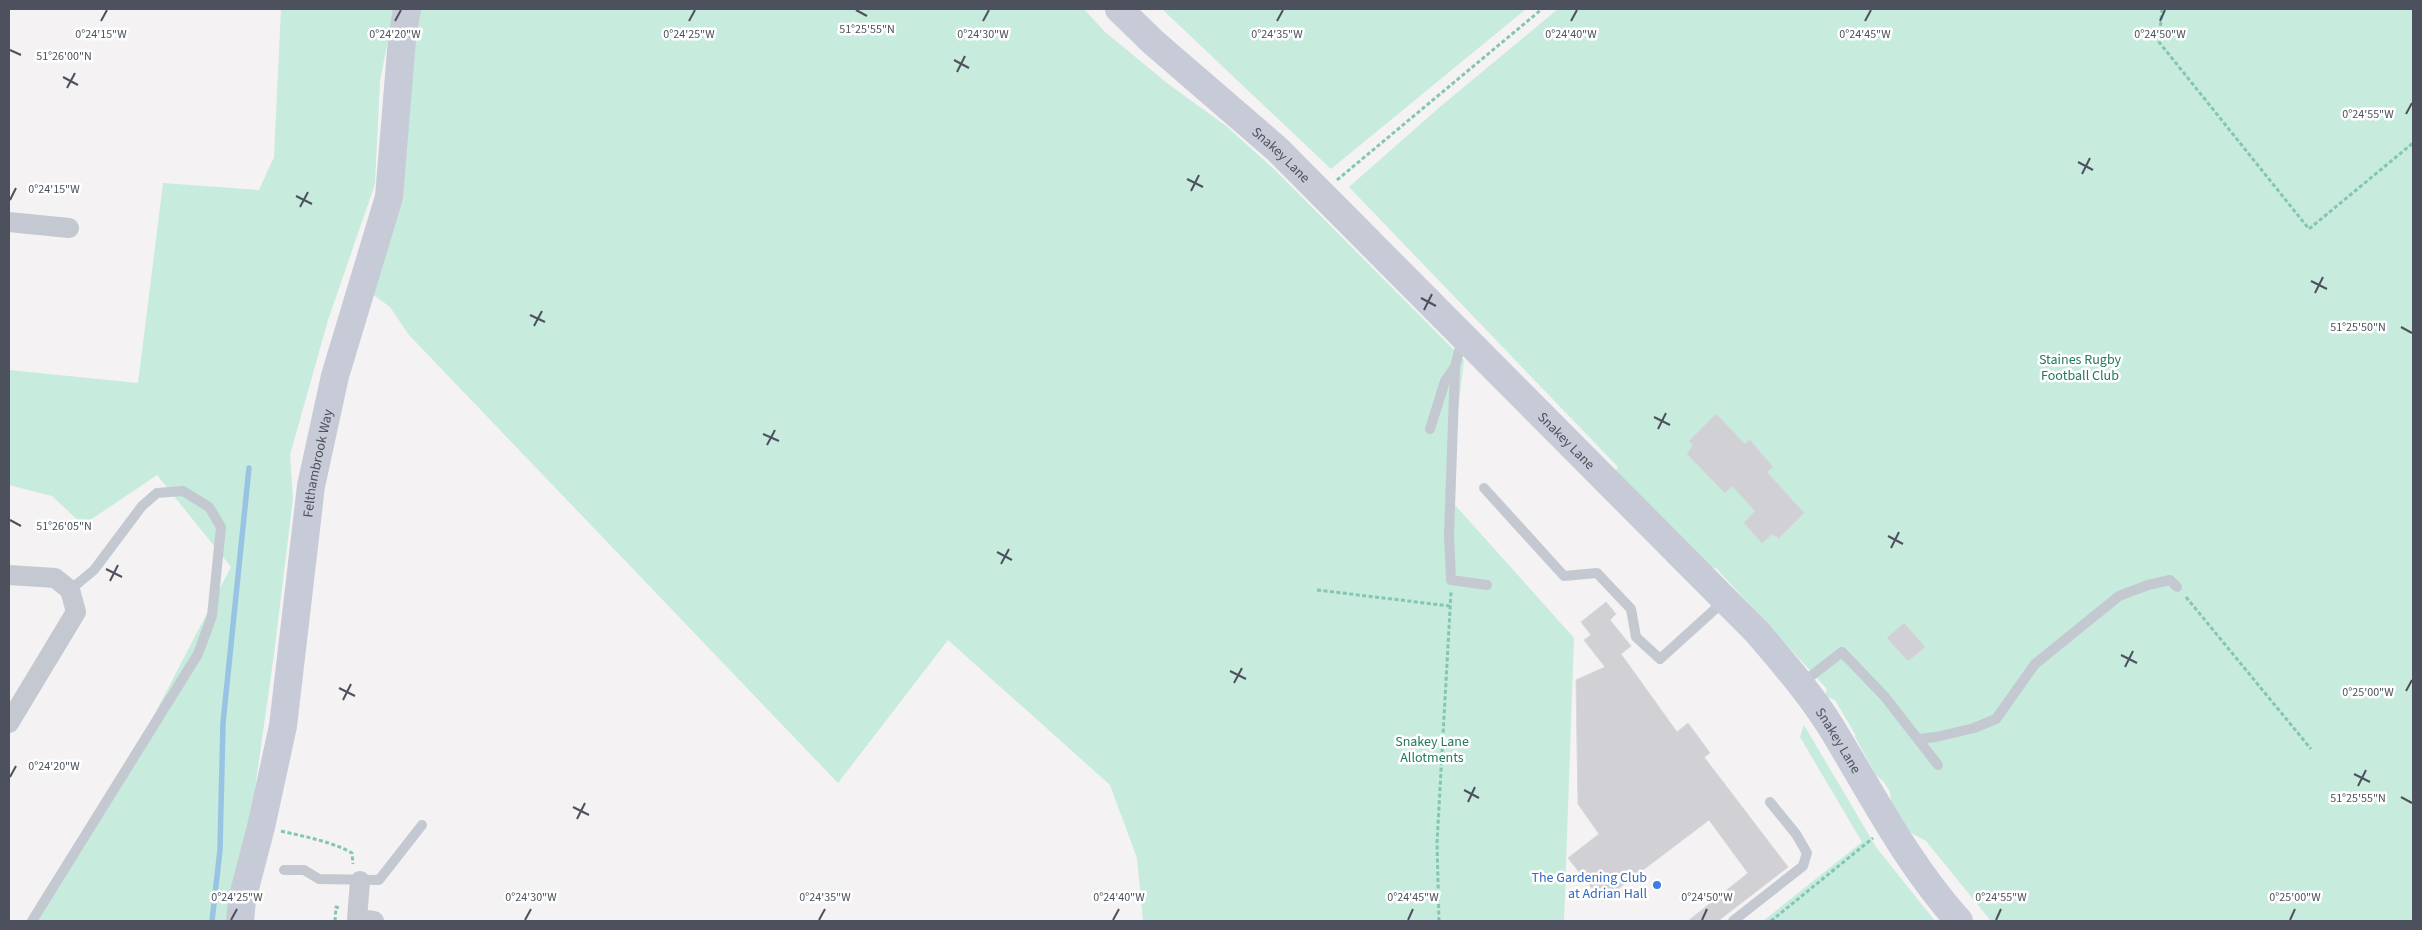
<svg xmlns="http://www.w3.org/2000/svg" width="2422" height="930" viewBox="0 0 2422 930" font-family="'Source Sans 3',sans-serif">
<style>
.green{fill:#c7ebdd}
.lines{fill:none;stroke-linecap:round;stroke-linejoin:round}
.stream{stroke:#99c3e3;stroke-width:5.5}
.building{fill:#d0d0d5;stroke:#d7d7dc}
.path{stroke:#82c6b3;stroke-width:3;stroke-dasharray:4 2.5;stroke-linecap:butt}
.lane{stroke:#c4c9d1;stroke-width:10}
.street{stroke:#c4c9d1;stroke-width:20}
.secondary{stroke:#c7cbd8;stroke-width:28}
.ticks{fill:none;stroke:#4c515d;stroke-width:2}
.shop-dot{fill:#3f7fe0;stroke:#fff;stroke-width:2}
.labels{text-anchor:middle;stroke-width:5;stroke-linejoin:round;paint-order:stroke}
.street-label{font-size:14px;fill:#4c515d;stroke:#fff}
.park-label{font-size:14px;fill:#237860;stroke:#fff}
.shop-label{font-size:14px;fill:#366cbe;stroke:#fff;text-anchor:end}
.ticks-label{font-size:12px;text-anchor:middle;fill:#4c515d;stroke:#fff;stroke-width:5;stroke-linejoin:round;paint-order:stroke}
</style>
<rect width="100%" height="100%" fill="#f4f2f2"/>
<g class="green">
<polygon points="281,9 394,9 380,81 375,184 328,320 290,455 293,498 274,654 253,803 229,921 32,921 150,723 231,567 157,475 83,525 52,496 9,485 9,370 138,383 163,183 259,190 274,157"/>
<polygon points="407,9 1084,9 1105,32 1167,83 1226,126 1275,170 1464,360 1457,418 1455,505 1574,638 1564,921 1143,921 1137,858 1110,785 948,640 838,783 409,335 390,307 361,286"/>
<polygon points="1162,9 1526,9 1331,169"/>
<polygon points="1558,9 2413,9 2413,921 1991,921 1926,841 1902,828 1892,809 1890,792 1884,782 1876,775 1855,737 1855,734 1835,700 1825,696 1827,689 1716,568 1708,569 1624,486 1616,470 1618,467 1349,187 1441,106"/>
<polygon points="1804,725 1876,847 1935,921 1763,921 1862,842 1800,737"/>
</g>
<g class="lines">
<polyline class="stream" points="212,921 220,850 223,723 249,468"/>
</g>
<g class="building">
<polygon points="1716,414 1745,444 1750,440 1773,467 1767,472 1804,513 1779,538 1772,534 1762,543 1744,523 1755,511 1732,486 1725,493 1687,454 1693,445 1689,441"/>
<polygon points="1606,602 1616,614 1610,620 1631,646 1621,654 1677,732 1688,723 1710,753 1704,757 1788,867 1718,921 1688,921 1748,873 1709,820 1602,901 1568,858 1599,834 1578,804 1576,680 1605,667 1584,640 1591,635 1581,622"/>
<polygon points="1904,623 1925,647 1908,661 1887,638"/>
</g>
<g class="lines">
<g class="path">
<polyline points="2162,9 2159,42 2309,229 2413,143"/>
<polyline points="1337,180 1542,9"/>
<polyline points="1317,590 1450,606"/>
<polyline points="2186,597 2311,749"/>
<path d="M281,831C306,837 330,841 352,853L353,864"/>
<polyline points="335,921 336,907 339,908"/>
<polyline points="1439,921 1437,843 1451,592"/>
<polyline points="1771,921 1873,838"/>
</g>
<g class="lane">
<polyline points="1467,340 1459,351 1455,367 1449,534 1451,580 1487,585"/>
<polyline points="1430,429 1445,381 1454,368"/>
<polyline points="1484,488 1564,576 1597,573 1631,609 1636,637 1660,659 1724,601"/>
<polyline points="1802,683 1842,652 1885,697 1938,765"/>
<polyline points="1918,739 1936,737 1974,728 1996,719 2035,664 2119,596 2148,585 2170,580 2177,587"/>
<polyline points="284,870 304,870 319,879 379,880 422,825"/>
<polyline points="32,921 198,654 212,616 221,527 209,507 183,491 157,493 142,506 94,570 70,590"/>
<polyline points="1733,921 1803,866 1807,853 1796,834 1770,802"/>
</g>
<g class="street">
<polyline points="9,222 69,228"/>
<polyline points="9,575 55,578 70,590 76,612 9,723"/>
<polyline points="360,881 357,919 374,921"/>
</g>
<g class="secondary">
<path id="s1" d="M1119,9L1153,42L1278,150L1758,633C1784,664 1810,693 1831,727C1872,794 1906,862 1959,921"/>
<path id="s2" d="M240,921L242,900L261,827L283,726L311,486L335,376L389,197L402,39L407,9"/>
</g>
</g>
<path class="ticks" d="M856,10L867,16M101,21L107,10M395,21L401,10M689,21L695,10M983,21L989,10M1277,21L1283,10M1571,21L1577,10M1865,21L1871,10M2160,21L2165,10M10,50L21,55M954,60L969,68M957,72L965,56M63,77L78,85M67,88L75,73M2406,114L2412,103M2078,162L2093,170M2082,174L2090,158M1187,179L1203,187M1191,191L1199,175M296,196L312,204M10,200L16,188M300,207L308,192M2311,281L2327,289M2315,293L2323,277M1421,298L1436,306M1424,310L1432,294M530,315L545,322M534,326L542,311M2401,327L2412,333M1654,417L1670,425M1658,429L1666,413M763,434L779,441M767,445L775,430M10,520L21,526M1888,536L1903,544M1891,548L1899,532M997,552L1012,560M1001,564L1009,549M106,569L122,577M110,581L118,565M2121,655L2137,663M2125,667L2133,651M1230,671L1246,679M1234,683L1242,668M339,688L355,696M2406,691L2412,680M343,700L351,684M2354,774L2370,782M10,777L16,766M2358,786L2366,770M1464,790L1479,798M2401,797L2412,803M1468,802L1475,787M573,807L589,815M577,819L585,803M231,920L237,909M525,920L531,909M819,920L825,909M1113,920L1119,909M1408,920L1413,909M1702,920L1707,909M1996,920L2001,909M2290,920L2295,909"/>
<circle class="shop-dot" cx="1657" cy="885" r="5"/>
<g class="labels">
<g class="street-label">
<text dy="5" stroke="none"><textPath href="#s1" startOffset="218">Snakey Lane</textPath></text>
<text dy="5" stroke="none"><textPath href="#s1" startOffset="622">Snakey Lane</textPath></text>
<text dy="5" stroke="none"><textPath href="#s2" startOffset="465">Felthambrook Way</textPath></text>
<text dy="5" stroke="none"><textPath href="#s1" startOffset="1028">Snakey Lane</textPath></text>
</g>
<g class="park-label">
<text x="2080" y="364">Staines Rugby<tspan x="2080" dy="16">Football Club</tspan></text>
<text x="1432" y="746">Snakey Lane<tspan x="1432" dy="16">Allotments</tspan></text>
</g>
<g class="shop-label">
<text x="1647" y="882">The Gardening Club<tspan x="1647" dy="16">at Adrian Hall</tspan></text>
</g>
</g>
<g class="ticks-label">
<text x="867" y="33">51°25'55"N</text>
<text x="101" y="38">0°24'15"W</text>
<text x="395" y="38">0°24'20"W</text>
<text x="689" y="38">0°24'25"W</text>
<text x="983" y="38">0°24'30"W</text>
<text x="1277" y="38">0°24'35"W</text>
<text x="1571" y="38">0°24'40"W</text>
<text x="1865" y="38">0°24'45"W</text>
<text x="2160" y="38">0°24'50"W</text>
<text x="64" y="60">51°26'00"N</text>
<text x="2368" y="118">0°24'55"W</text>
<text x="54" y="193">0°24'15"W</text>
<text x="2358" y="331">51°25'50"N</text>
<text x="64" y="530">51°26'05"N</text>
<text x="2368" y="696">0°25'00"W</text>
<text x="54" y="770">0°24'20"W</text>
<text x="2358" y="802">51°25'55"N</text>
<text x="237" y="901">0°24'25"W</text>
<text x="531" y="901">0°24'30"W</text>
<text x="825" y="901">0°24'35"W</text>
<text x="1119" y="901">0°24'40"W</text>
<text x="1413" y="901">0°24'45"W</text>
<text x="1707" y="901">0°24'50"W</text>
<text x="2001" y="901">0°24'55"W</text>
<text x="2295" y="901">0°25'00"W</text>
</g>
<rect width="2422" height="930" fill="none" stroke="#4c515d" stroke-width="20"/>
</svg>
